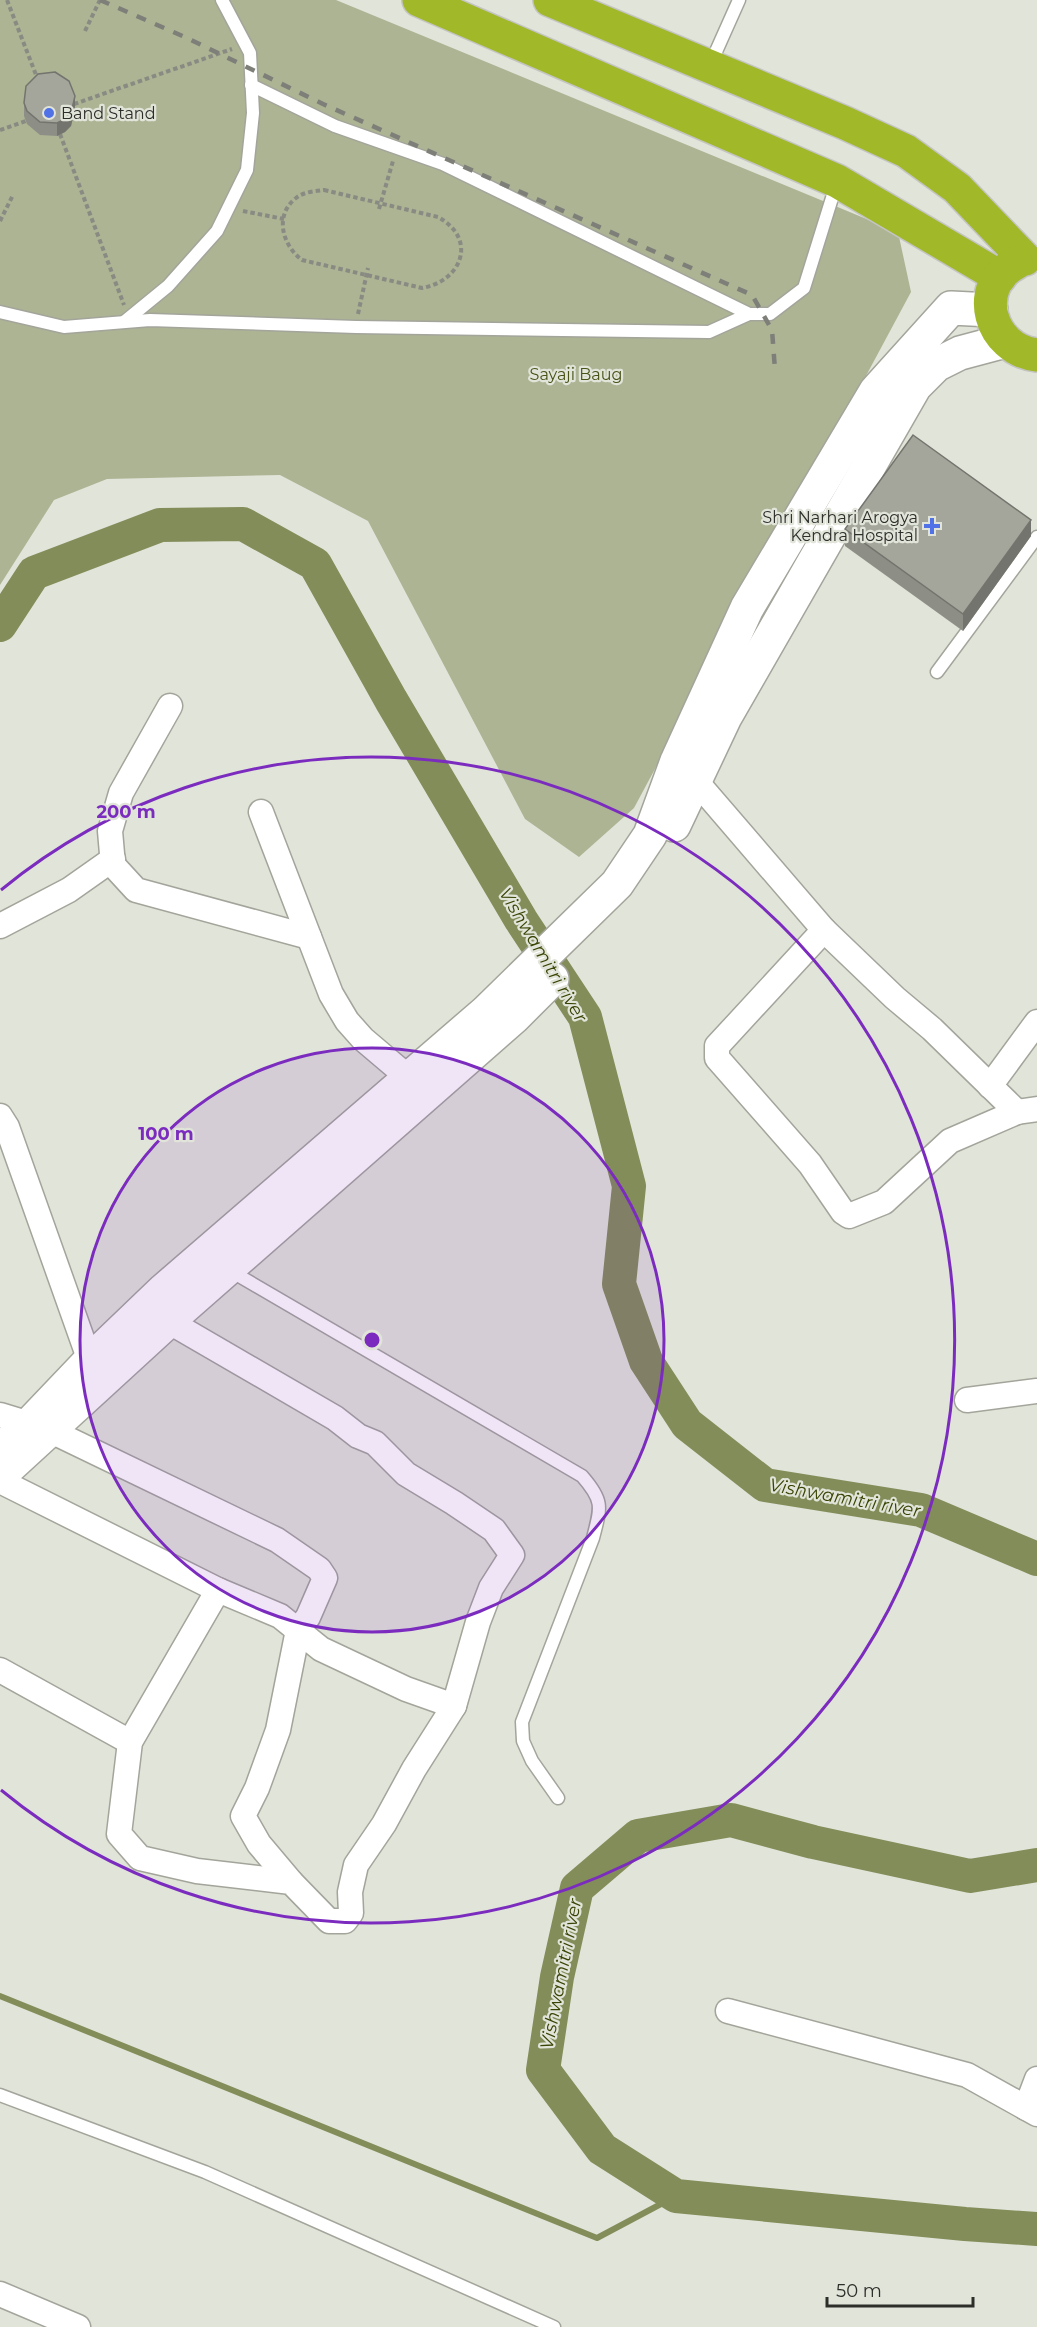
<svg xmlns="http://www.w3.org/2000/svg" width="1037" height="2327" viewBox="0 0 1037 2327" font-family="Montserrat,sans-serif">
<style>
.green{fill:#acb494}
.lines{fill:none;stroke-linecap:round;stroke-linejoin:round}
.stream{stroke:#828d5a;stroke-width:6}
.river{stroke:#828d5a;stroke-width:34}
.lane-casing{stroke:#a3a59b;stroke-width:15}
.street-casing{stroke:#a3a59b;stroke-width:27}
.secondary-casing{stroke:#a3a59b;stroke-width:36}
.highway-casing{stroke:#c4c4c3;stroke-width:36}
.path{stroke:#898b83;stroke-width:4;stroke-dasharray:4.5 3;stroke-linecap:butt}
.lane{stroke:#fff;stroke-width:12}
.street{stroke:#fff;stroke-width:24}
.secondary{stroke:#fff;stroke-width:33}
.highway{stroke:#a1b828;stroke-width:33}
.rail{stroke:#7d7f78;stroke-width:4.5;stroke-dasharray:10 10;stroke-linecap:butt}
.wall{fill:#8d8f86}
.shaded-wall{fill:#73746d}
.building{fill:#a4a69c;stroke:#73746d;stroke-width:1.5}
.ring{fill:none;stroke:#7b2cbf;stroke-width:3}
.poi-dot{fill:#5172e7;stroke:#e1e4d9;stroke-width:2}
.labels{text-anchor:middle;stroke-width:4.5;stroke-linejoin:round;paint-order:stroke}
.poi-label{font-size:16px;fill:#2d2e2a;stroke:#e1e4d9;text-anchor:start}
.park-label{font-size:16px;fill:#495318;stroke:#e1e4d9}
.water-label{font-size:18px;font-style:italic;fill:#394303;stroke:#e1e4d9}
.centre{fill:#7b2cbf;stroke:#e1e4d9;stroke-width:3}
.ring-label{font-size:18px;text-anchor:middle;font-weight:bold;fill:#7b2cbf;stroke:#e1e4d9;stroke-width:4.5;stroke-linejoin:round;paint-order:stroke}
</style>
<rect width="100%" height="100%" fill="#e1e4d9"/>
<polygon class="green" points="0,0 336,0 898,232 911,292 634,808 579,857 525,819 368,521 280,475 107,479 54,500 0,585"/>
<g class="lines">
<polyline class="stream" points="0,1996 597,2238 676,2196"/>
<g class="river">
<polyline points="0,625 34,573 160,525 243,524 315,564 391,700 521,920 585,1017 629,1186 619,1284 646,1361 687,1424 765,1485 921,1510 1037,1559"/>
<polyline points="1037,1865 970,1876 813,1842 731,1820 638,1836 577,1888 557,1977 543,2070 602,2149 676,2196 965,2224 1037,2229"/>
</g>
<g class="lane-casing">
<g id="lane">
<polyline points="710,65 739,0"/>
<polyline points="251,85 335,126 443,164 749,314"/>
<polyline points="0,312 64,327 150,320 356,327 709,332 749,314 770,314 804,288 837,182"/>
<polyline points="124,322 168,286 217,231 247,170 253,113 250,53 222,0"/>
<polyline points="937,672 1037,537"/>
<path d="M229,1270L582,1476C604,1501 601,1507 593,1538L522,1722L523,1741L532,1761L558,1798"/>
<polyline points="0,2095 205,2172 554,2327"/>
</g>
</g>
<g class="street-casing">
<g id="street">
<polyline points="170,706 121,793 110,831 113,865 136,890 309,937"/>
<polyline points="695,780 824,930 895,998 932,1029 1017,1112"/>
<polyline points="261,812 331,994 347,1021 363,1039 409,1078"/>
<polyline points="0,926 69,890 113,859"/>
<polyline points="824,930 717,1046 717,1058 810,1164 843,1212 849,1216 884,1202 950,1141 1017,1112 1037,1109"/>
<polyline points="990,1086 1037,1022"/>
<polyline points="0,1116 7,1127 90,1361"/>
<polyline points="168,1321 335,1418 358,1436 375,1443 406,1474 454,1503 494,1530 512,1555 491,1588 478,1622 454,1706 414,1769 384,1824 356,1865 350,1892 351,1913 345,1921 329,1921 291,1882 197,1871 140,1858 119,1834 130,1742 218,1590"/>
<polyline points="967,1400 1037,1391"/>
<polyline points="0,1415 49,1430 277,1540 319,1569 325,1578 308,1617 298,1630 278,1730 257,1788 243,1816 259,1844 291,1882"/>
<polyline points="0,1481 218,1590 280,1616 321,1649 406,1689 454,1706"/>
<polyline points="0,1670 130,1742"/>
<polyline points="728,2011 967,2075 1037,2114"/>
<polyline points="1026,2108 1037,2079"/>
<polyline points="0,2294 78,2327"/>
</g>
</g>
<g class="secondary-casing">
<g id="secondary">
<polyline points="674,825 725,717 915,386 936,365 960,353 1005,341"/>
<polyline points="0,1450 29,1425 90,1361 164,1290 486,1012 617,884 650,835 677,761 747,608 876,391 951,308 991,310"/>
<polyline points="0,1475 168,1321 514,1017 552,979"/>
</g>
</g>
<g class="highway-casing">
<g id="highway">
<polyline points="419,0 837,181 1000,277"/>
<polyline points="550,0 845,123 906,151 957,188 1025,259"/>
<path d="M1016,263C971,287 990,350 1037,355"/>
</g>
</g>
<g class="path">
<polyline points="7,0 38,80"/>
<polyline points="85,31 100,0"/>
<polyline points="74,104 232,49"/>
<polyline points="0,130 26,121"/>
<polyline points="60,134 124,305"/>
<path d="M324,190L438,217C478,239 462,281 422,288L302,260C282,245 274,215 296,198C303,192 315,191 324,190Z"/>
<polyline points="379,209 393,161"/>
<polyline points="243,211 284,219"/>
<polyline points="0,221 13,195"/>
<polyline points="358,314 368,268"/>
</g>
<use href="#lane" class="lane"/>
<use href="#street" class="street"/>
<use href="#secondary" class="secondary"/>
<use href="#highway" class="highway"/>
<polyline class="rail" points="100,0 187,38 323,104 752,295 772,330 775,370"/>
</g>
<g class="wall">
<polygon points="24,103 75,109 71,126 65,132 57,136 40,135 27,124 24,116"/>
<polygon points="845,529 1031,536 963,631 845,546"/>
</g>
<g class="shaded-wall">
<polygon points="75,96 75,109 71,126 65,132 57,136 57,123"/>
<polygon points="1031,520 1031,536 963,631 963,614"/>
</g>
<g class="building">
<polygon points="55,72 69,81 75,96 71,113 65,119 57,123 40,122 27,111 24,103 26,86 38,74"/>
<polygon points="913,435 1031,520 963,614 845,529"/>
</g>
<circle cx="372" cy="1340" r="292" fill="#7b2cbf" fill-opacity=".12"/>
<g class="ring">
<circle cx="372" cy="1340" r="292"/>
<path d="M1 890A583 583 0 1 1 1 1790"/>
</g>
<g class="poi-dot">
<circle cx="49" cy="113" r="6"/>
<path d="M929 517h6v6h6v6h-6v6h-6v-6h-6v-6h6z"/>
</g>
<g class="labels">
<g class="poi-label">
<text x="61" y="119">Band Stand</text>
<text x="918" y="523" text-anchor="end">Shri Narhari Arogya<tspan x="918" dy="18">Kendra Hospital</tspan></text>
</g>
<g class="park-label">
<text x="576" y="380">Sayaji Baug</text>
</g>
<g class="water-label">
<text transform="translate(543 955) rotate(59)" y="6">Vishwamitri river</text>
<text transform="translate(845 1498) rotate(10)" y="6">Vishwamitri river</text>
<text transform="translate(561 1974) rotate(-79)" y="6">Vishwamitri river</text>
</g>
</g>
<circle cx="372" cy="1340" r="9" class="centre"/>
<g class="ring-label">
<text x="126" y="818">200 m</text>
<text x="166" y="1140">100 m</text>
</g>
<path d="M827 2297v9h146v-9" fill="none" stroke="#2d2e2a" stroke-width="3"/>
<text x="836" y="2297" font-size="18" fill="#2d2e2a" stroke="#e1e4d9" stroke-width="4.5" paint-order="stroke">50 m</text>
</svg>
